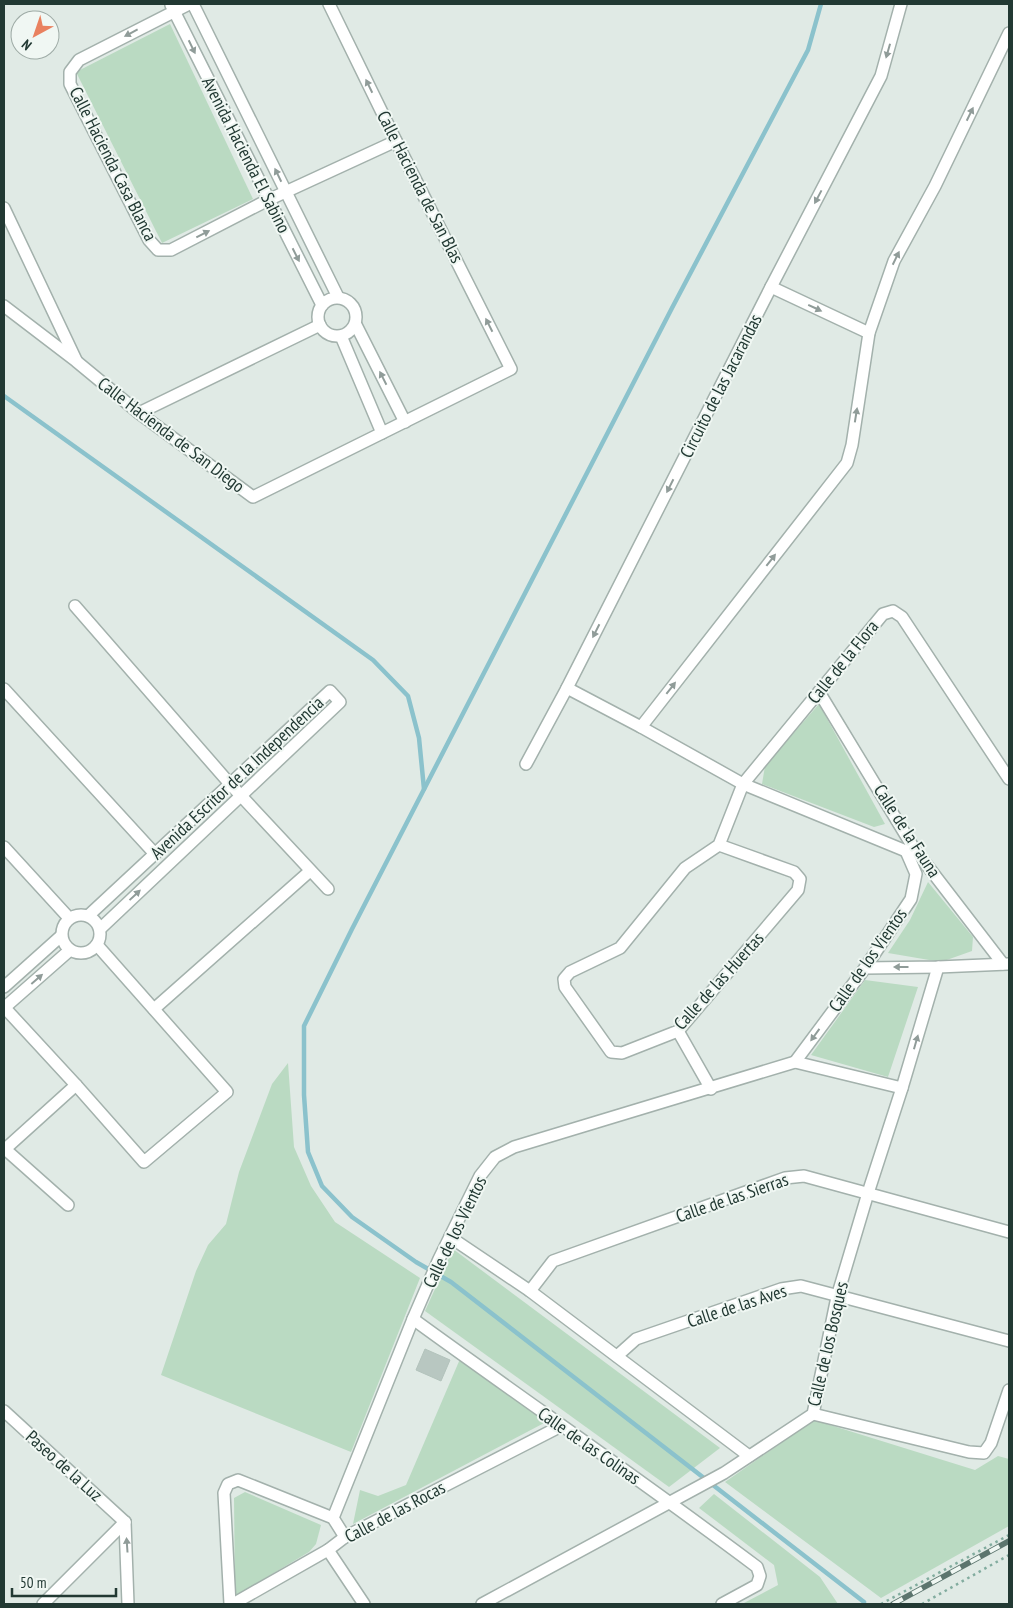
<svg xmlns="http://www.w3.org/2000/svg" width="1013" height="1608" viewBox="0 0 1013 1608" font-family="'PT Sans Narrow',sans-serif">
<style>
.green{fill:#badac2}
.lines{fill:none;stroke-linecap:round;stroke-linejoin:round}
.stream{stroke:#8bc2cc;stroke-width:4.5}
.building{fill:#b8c7c1;stroke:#b3c3bc}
.minor-casing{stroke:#a3b1ac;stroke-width:14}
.path{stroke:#82ac9f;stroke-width:2.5;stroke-dasharray:2.5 4;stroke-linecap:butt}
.minor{stroke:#fff;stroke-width:11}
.rail-casing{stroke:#5c756e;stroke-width:5.5}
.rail{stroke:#f0f7f3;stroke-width:4;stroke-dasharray:11;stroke-linecap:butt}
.oneway{fill:#909c99}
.labels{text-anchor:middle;stroke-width:4;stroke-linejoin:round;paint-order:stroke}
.street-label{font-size:18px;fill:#223933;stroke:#f0f7f3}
</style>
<rect width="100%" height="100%" fill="#e0eae5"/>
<g class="green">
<polygon points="170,24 253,199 162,243 76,72"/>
<polygon points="819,704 885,824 874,827 762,784 765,766"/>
<polygon points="928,882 973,937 972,951 941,962 888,953 910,920"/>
<polygon points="865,980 918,987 888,1077 811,1055"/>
<polygon points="288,1063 294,1147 311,1186 335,1222 420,1278 351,1452 161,1375 196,1271 208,1245 226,1224 239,1172 272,1084"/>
<polygon points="453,1249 720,1448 669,1487 425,1311"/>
<polygon points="460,1359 546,1422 353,1524 360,1490 378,1496 406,1485"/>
<polygon points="814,1420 975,1470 998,1456 1009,1459 1009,1526 881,1598 725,1482"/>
<polygon points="245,1492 321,1525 316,1544 309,1552 235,1596 234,1498"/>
<polygon points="714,1494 820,1577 838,1604 742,1604 778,1585 774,1565 699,1508"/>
</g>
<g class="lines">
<g class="stream">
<polyline points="821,4 808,50 672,308 352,929 304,1026 304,1095 308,1152 322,1186 352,1217 416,1262 451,1282 864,1602"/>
<polyline points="4,396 373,660 408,696 419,738 424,789"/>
</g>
</g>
<polygon class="building" points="425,1349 450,1360 441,1381 416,1370"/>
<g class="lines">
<g class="minor-casing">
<g id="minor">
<polyline points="189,4 79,60 70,72 70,84 149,240 158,250 171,250 268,200 396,141"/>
<polyline points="193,4 338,297"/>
<polyline points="171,5 322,305"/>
<polyline points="4,208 76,360"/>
<polyline points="771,287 869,333"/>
<circle cx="337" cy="317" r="19"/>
<polyline points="4,306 76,361 139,413 253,497 511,369 396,141 329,4"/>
<polyline points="356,325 405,422"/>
<polyline points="341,336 382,433"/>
<polyline points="139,413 320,325"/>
<polyline points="75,606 230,784 328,889"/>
<polyline points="567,688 641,727 743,784 906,851"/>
<polyline points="4,689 155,854"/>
<polyline points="819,692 913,847 1003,964"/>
<polyline points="641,727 847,463 852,445 869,333 894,261 935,186 1009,33"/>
<polyline points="526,764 567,688 771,287 881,76 901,4"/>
<polyline points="719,845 794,872 800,879 798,890 678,1031 622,1053 611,1052 565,987 564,979 570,972 620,948 685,868 719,845 743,784 883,614 893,611 902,617 1009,779"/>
<polyline points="4,847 69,918"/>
<circle cx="81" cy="934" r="19"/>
<polyline points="88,916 330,691 340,702 100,929"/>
<polyline points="865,968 938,967 1008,964"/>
<polyline points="4,987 61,936"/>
<polyline points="4,1007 76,1085 144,1162 227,1092 97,945"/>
<polyline points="4,1008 70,950"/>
<polyline points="154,1009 310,871"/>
<polyline points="678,1031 711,1089"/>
<polyline points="795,1062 865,968 911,899 916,874 906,851"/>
<polyline points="5,1149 68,1205"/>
<polyline points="4,1150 76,1085"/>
<polyline points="450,1237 530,1291 749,1456"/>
<polyline points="530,1291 553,1261 785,1178 804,1176 1009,1232"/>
<path d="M413,1319C527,1402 644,1482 757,1567L760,1576L757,1585L722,1604"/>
<polyline points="617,1356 636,1339 781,1289 801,1286 1009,1341"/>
<polyline points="4,1411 125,1522"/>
<polyline points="813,1414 969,1452 984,1453 991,1443 1009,1390"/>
<polyline points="333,1518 413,1319 439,1259 480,1176 495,1157 514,1147 795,1062 902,1088"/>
<polyline points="125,1522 128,1604"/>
<polyline points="328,1550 364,1604"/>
<polyline points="43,1604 125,1522"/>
<polyline points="230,1604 224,1493 228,1484 238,1480 333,1518 345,1537"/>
<polyline points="233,1604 328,1550 345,1537 561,1426"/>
<polyline points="482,1604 724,1473 813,1414 837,1297 868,1193 902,1088 938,967"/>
</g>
</g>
<g class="path">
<polyline points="881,1604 1009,1535"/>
<polyline points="922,1604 1009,1555"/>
</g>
<use href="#minor" class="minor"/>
<g class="rail-casing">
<polyline id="rail" points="893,1604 1009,1541"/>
</g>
<use href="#rail" class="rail"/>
</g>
<defs><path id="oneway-solid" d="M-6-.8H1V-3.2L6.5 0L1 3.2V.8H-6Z" transform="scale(1.25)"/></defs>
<g class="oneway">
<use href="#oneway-solid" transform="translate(131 33) rotate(152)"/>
<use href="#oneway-solid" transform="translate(192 47) rotate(64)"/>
<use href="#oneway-solid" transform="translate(888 51) rotate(106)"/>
<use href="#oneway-solid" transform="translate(369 86) rotate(-116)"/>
<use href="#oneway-solid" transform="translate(970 114) rotate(-64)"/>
<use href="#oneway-solid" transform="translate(278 175) rotate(-116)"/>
<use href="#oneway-solid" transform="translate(818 197) rotate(118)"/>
<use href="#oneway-solid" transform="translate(203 234) rotate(-27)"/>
<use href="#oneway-solid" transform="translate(296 255) rotate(63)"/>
<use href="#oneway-solid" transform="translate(896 258) rotate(-64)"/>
<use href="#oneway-solid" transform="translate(815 308) rotate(25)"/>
<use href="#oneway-solid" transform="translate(489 325) rotate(-117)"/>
<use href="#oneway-solid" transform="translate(383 378) rotate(-117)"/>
<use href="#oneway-solid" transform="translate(856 415) rotate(-81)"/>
<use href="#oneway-solid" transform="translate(670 486) rotate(117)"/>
<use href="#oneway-solid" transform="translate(771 560) rotate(-52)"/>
<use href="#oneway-solid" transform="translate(596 631) rotate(117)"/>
<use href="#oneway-solid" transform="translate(671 688) rotate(-52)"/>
<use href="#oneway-solid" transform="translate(135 895) rotate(-43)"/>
<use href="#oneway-solid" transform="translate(901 967) rotate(180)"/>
<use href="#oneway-solid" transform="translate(37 979) rotate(-41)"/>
<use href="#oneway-solid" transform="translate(815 1035) rotate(126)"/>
<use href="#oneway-solid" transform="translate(916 1042) rotate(-74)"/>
<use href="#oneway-solid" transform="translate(127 1545) rotate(-94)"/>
</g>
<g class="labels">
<g class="street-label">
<text transform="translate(246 155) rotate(63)" y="6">Avenida Hacienda El Sabino</text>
<text transform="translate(113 164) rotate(63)" y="6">Calle Hacienda Casa Blanca</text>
<text transform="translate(420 187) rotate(63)" y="6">Calle Hacienda de San Blas</text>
<text transform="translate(721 386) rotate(-63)" y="6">Circuito de las Jacarandas</text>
<text transform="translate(171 435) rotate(37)" y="6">Calle Hacienda de San Diego</text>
<text transform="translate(843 662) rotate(-51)" y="6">Calle de la Flora</text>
<text transform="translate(237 778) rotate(-43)" y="6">Avenida Escritor de la Independencia</text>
<text transform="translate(907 831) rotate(57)" y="6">Calle de la Fauna</text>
<text transform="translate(868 960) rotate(-55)" y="6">Calle de los Vientos</text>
<text transform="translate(719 981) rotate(-48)" y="6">Calle de las Huertas</text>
<text transform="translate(732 1198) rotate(-19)" y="6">Calle de las Sierras</text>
<text transform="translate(455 1232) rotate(-64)" y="6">Calle de los Vientos</text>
<text transform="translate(737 1306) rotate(-18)" y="6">Calle de las Aves</text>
<text transform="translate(828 1344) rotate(-77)" y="6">Calle de los Bosques</text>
<text transform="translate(589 1446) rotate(35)" y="6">Calle de las Colinas</text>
<text transform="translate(64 1466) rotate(42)" y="6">Paseo de la Luz</text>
<text transform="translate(395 1512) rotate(-28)" y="6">Calle de las Rocas</text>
</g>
</g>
<rect width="1013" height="1608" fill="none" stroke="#223933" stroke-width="10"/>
<g transform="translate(35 35) rotate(220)"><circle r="24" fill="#f0f7f3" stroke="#9eaba6"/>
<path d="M0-4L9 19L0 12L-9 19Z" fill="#e9815f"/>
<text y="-8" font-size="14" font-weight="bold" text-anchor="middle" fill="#223933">N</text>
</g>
<path d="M12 1588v8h104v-8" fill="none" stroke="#223933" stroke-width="2.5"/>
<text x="20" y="1588" font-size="15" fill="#223933" stroke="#f0f7f3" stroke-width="4" paint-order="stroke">50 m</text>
</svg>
